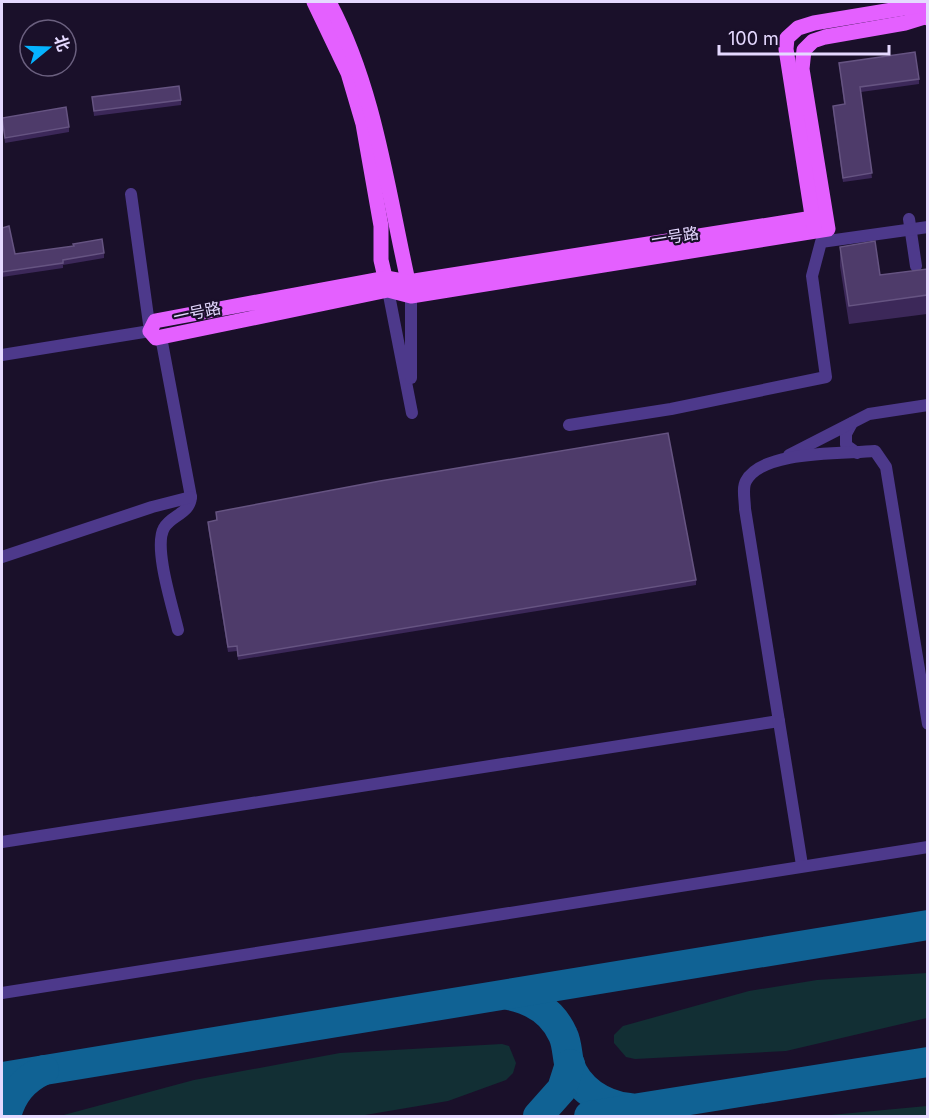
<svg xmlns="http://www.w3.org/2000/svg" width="929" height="1118" viewBox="0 0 929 1118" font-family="Inter,'Noto Sans SC',sans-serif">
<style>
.green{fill:#122f34}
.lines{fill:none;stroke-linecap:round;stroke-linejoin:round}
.taxiway{stroke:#106294;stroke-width:30}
.minor{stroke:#4d398b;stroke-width:12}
.major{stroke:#e460ff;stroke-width:15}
.major-bridge{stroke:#e460ff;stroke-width:15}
.wall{fill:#3c2859}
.building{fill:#4e3b6a;stroke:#665482;stroke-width:1.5}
.labels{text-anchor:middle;stroke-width:4.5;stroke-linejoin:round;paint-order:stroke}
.street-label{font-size:16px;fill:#e5d9ff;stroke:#1a102a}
</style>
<rect width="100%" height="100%" fill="#1a102a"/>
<g class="green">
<polygon points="927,973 927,1018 786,1051 635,1059 626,1057 614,1043 614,1035 623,1026 749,991 817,980"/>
<polygon points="502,1044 509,1046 516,1063 513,1073 506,1080 448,1101 359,1116 60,1116 194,1080 340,1053"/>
<polygon points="927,1106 927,1116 820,1116"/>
</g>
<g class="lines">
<g class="taxiway">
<path d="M509,995C533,1000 553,1012 563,1035C567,1043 567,1054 569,1063C577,1089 603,1105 629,1108"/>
<polyline points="2,1077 928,925"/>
<path d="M6,1116C12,1094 23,1080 44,1070"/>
<polyline points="538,1116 562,1089 570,1064"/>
<polyline points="589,1116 928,1062"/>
</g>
<g class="minor">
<polyline points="909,219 916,266"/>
<polyline points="388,290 412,413"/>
<path d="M161,337L191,497C190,514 171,515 164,528C153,547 173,608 178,630"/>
<polyline points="2,355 150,331 131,194"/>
<polyline points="411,378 411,296"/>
<polyline points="852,423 846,434 846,445 857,453"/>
<polyline points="569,425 671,409 826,377 812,276 821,242 928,227"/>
<polyline points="789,455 869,414 928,405"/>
<polyline points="2,557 152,507 191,497"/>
<polyline points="2,842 779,721"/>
<path d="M802,865L745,509C745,501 742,488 746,481C762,450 842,454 875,451L886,467L928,724"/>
<polyline points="2,993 928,847"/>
</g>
<g class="major">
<polyline points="314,2 348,73 363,124 381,226 381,260 387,286"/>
<path d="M329,2C376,90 388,194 410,290"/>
<polyline points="825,216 408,282 386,278 155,321 150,331 156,338 161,337 388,290 411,296 828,229 802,69 804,50 813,41 825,37 905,23 928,16"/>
<polyline points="814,228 786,49 787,38 798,28 814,23 928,4"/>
</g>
<polyline class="major-bridge" points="925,2 928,18"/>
</g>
<g class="wall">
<polygon points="839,63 919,79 919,84 861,92 872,178 843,182 833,111 833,106 844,104"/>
<polygon points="92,97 181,100 181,105 94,116"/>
<polygon points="2,118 69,127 69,132 5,143"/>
<polygon points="2,228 15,254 104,253 104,258 63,265 63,268 2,277"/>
<polygon points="840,247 880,275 927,269 927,314 849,324 840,266"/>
<polygon points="216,512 696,580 696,585 238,660 237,651 228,652 208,527 208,522 216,520"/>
</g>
<g class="building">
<polygon points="915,52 919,79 860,87 872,173 843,178 833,106 845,104 839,63"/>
<polygon points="179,86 181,100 94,111 92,97"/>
<polygon points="66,107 69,127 5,138 2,118"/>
<polygon points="9,226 15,254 74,246 73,244 102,239 104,253 63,260 63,263 2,272 2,228"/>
<polygon points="875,241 880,275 927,269 927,295 849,306 840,247"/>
<polygon points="668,433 696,580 238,656 237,646 228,647 208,522 217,520 216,512 380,481"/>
</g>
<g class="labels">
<g class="street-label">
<text transform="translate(675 236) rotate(-9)" y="6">一号路</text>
<text transform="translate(197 312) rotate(-12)" y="6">一号路</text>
</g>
</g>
<rect width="929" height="1118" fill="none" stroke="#e5d9ff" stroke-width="6"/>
<g transform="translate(48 48) rotate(71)"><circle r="28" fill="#1a102a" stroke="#6b607f" stroke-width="1.5"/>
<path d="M0-4.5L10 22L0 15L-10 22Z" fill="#05b3ff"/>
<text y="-9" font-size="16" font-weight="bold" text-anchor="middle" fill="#e5d9ff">北</text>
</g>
<path d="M719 45v9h170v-9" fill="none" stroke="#e5d9ff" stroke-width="3"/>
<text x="728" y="45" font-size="18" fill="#e5d9ff" stroke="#1a102a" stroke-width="4.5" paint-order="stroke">100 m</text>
</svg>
